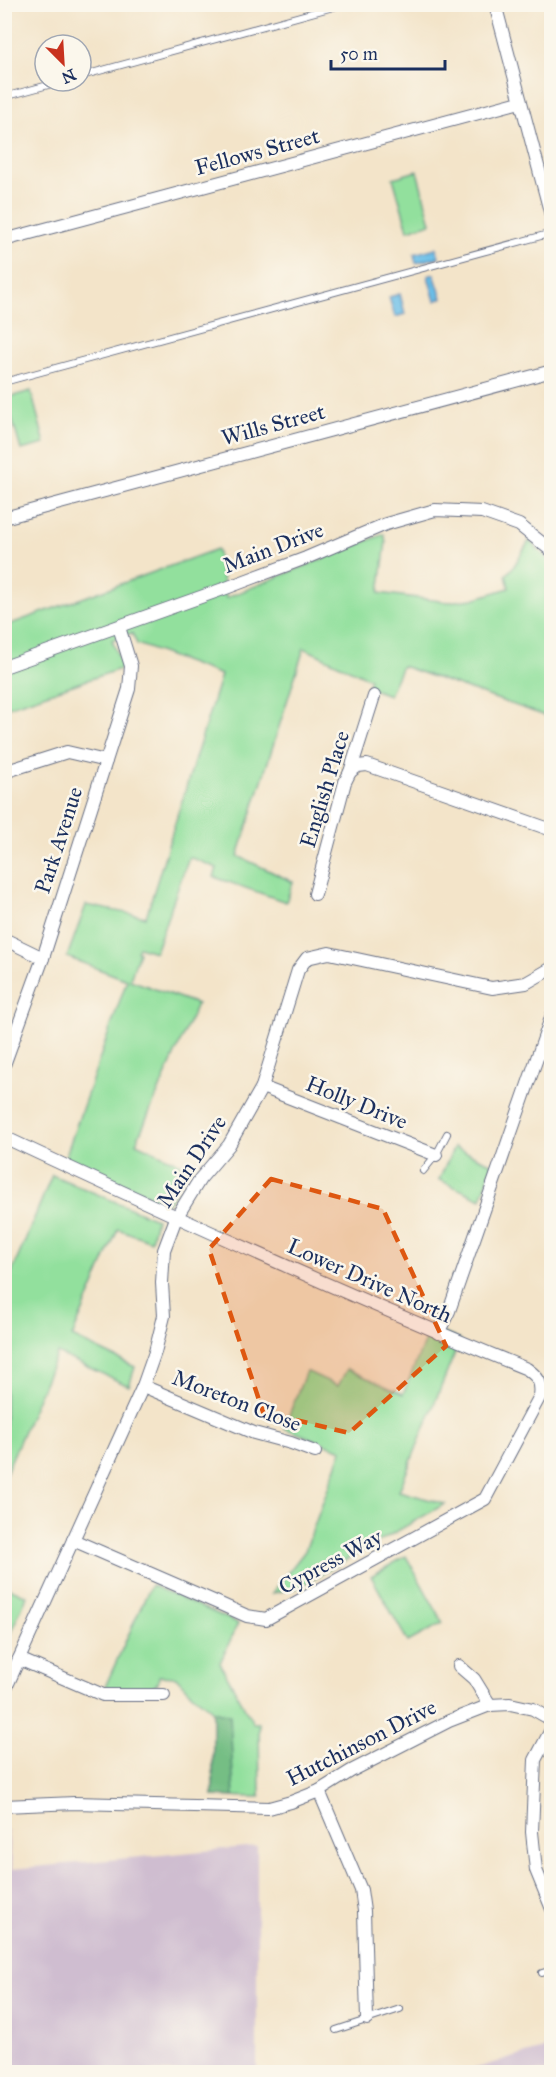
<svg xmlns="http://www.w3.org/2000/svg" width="556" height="2077" viewBox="0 0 556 2077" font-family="'IM FELL Great Primer',serif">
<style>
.industrial{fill:#cfbdd0}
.green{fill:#92e09d;stroke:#56887e;stroke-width:1.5}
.forest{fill:#75be84;stroke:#487671;stroke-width:1.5}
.water{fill:#6cbfe8;stroke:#4477a3;stroke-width:1.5}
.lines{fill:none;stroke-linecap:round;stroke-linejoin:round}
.lane-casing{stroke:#676e83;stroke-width:8}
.street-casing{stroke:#676e83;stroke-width:14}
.lane{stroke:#fff;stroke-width:6}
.street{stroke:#fff;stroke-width:12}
.marked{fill:#de5710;fill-opacity:0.2;stroke:#de5710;stroke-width:4.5;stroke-dasharray:12 8;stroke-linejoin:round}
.labels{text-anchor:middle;stroke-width:5;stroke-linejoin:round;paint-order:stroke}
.street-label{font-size:22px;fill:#1b2f5e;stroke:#fbf7ec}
</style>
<rect width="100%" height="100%" fill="#fbf7ec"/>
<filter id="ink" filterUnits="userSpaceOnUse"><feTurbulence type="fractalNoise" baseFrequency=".0167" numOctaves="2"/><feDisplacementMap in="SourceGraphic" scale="12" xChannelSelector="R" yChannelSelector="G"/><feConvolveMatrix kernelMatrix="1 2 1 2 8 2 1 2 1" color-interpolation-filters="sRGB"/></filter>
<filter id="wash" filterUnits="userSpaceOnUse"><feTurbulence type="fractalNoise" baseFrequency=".008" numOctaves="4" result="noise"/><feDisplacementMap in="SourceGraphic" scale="24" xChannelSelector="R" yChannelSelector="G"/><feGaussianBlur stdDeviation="1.35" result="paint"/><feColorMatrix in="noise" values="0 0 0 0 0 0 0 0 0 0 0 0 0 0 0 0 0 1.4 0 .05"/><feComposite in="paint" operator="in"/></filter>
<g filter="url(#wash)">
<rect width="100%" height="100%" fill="#f3e4c9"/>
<g class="industrial">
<polygon points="7,1829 13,1869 257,1846 257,2072 5,2072 4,1830"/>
<polygon points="551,2047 551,2072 462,2072"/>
</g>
<g class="green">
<polygon points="417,171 431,223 408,230 393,178"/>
<polygon points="31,391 45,444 21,450 6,398"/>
<polygon points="384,534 386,542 379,593 448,602 473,599 509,588 506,575 514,566 529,541 551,562 551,718 402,666 389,695 367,687 370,679 304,648 238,856 293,882 286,902 214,877 217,868 189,857 155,952 139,947 137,951 139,952 130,980 197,1004 136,1143 190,1168 167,1204 65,1158 127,980 67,957 86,905 146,917 221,675 137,644 132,633 112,640 123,668 5,708 5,626 217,549 226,598"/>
<polygon points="454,1147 493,1164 481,1199 439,1180"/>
<polygon points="52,1175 156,1219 151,1241 118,1229 72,1337 135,1367 129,1386 57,1353 5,1475 5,1289"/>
<polygon points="430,1328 460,1340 399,1491 445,1504 297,1588 272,1593 305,1551 342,1450 284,1428 306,1371 338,1386 347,1369 403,1394"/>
<polygon points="406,1556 443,1623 408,1642 371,1576"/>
<polygon points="151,1585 238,1623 220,1663 253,1723 259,1723 260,1797 213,1796 213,1711 188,1690 176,1677 159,1676 158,1683 147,1690 104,1689"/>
<polygon points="5,1586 27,1596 6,1643 4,1643"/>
</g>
<polygon class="forest" points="213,1711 230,1715 234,1797 213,1796"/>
<g class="water">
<polygon points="436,248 439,257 416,263 414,254"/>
<polygon points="434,274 442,298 435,301 428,276"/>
<polygon points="400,294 405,314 395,317 389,297"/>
</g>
</g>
<g filter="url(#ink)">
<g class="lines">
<g class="lane-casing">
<g id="lane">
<polyline points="81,76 344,4"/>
<polyline points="4,97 63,81"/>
<polyline points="4,382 552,233"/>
<polyline points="423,1171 436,1155 447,1134"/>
<polyline points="542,1973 552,1970"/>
<polyline points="336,2030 400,2009"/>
</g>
</g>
<g class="street-casing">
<g id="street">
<polyline points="495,4 552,219"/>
<polyline points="4,240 520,102"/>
<polyline points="4,518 552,371"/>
<polyline points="4,667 226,588 306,558 386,524 435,510 482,512 519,525 552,551"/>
<polyline points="4,772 67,752 106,761"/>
<polyline points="350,772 358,766 367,765 552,830"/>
<polyline points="315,894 345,782 350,772 374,696"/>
<polyline points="4,939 43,958"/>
<polyline points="4,1065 43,958 129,689 131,666 119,627"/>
<polyline points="262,1087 436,1155"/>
<path d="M4,1137C177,1218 350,1297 527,1369C538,1377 542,1382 540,1396L485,1499L266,1619L247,1616L218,1603L73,1540"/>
<polyline points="438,1333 449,1311 552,1015"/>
<polyline points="143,1386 254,1433 291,1443 315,1452"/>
<polyline points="19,1659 103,1695 164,1695"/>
<polyline points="459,1666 474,1679 490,1705"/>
<polyline points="4,1692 143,1386 155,1352 164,1316 162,1283 164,1250 176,1218 200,1179 229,1145 262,1087 298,970 307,958 329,953 492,988 526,983 552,968"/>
<polyline points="552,1728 535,1760 532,1832 536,1870 552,1909"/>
<polyline points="319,1791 361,1890 364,1911 367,2019"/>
<polyline points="4,1806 75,1803 269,1808 291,1802 319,1791 351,1771 449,1721 490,1705 510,1704 533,1709 552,1720"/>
</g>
</g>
<use href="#lane" class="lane"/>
<use href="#street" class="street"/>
</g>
</g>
<path class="marked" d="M271,1179L383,1209L446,1346L349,1433L263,1412L209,1249Z"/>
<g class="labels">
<g class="street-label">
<text transform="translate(257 151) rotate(-15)" y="8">Fellows Street</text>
<text transform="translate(273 424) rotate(-15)" y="8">Wills Street</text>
<text transform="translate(273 547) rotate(-21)" y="8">Main Drive</text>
<text transform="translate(324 789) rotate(-73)" y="8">English Place</text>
<text transform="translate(58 840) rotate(-72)" y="8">Park Avenue</text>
<text transform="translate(357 1102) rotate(22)" y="8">Holly Drive</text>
<text transform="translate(191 1161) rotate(-56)" y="8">Main Drive</text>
<text transform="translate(370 1280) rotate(24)" y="8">Lower Drive North</text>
<text transform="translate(237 1400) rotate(21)" y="8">Moreton Close</text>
<text transform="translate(330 1561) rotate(-28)" y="8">Cypress Way</text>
<text transform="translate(361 1742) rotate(-27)" y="8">Hutchinson Drive</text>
</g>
</g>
<rect width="556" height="2077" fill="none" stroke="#fbf7ec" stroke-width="24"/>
<g transform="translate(63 63) rotate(156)"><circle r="28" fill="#fbf7ec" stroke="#a1a7b3" stroke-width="1.5"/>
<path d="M0-4.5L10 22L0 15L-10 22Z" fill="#c8321e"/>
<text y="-9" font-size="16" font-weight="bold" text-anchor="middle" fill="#1b2f5e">N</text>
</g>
<path d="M331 60v9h114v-9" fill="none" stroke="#1b2f5e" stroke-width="3"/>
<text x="340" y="60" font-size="18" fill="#1b2f5e" stroke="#fbf7ec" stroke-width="4.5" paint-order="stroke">50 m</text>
</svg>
